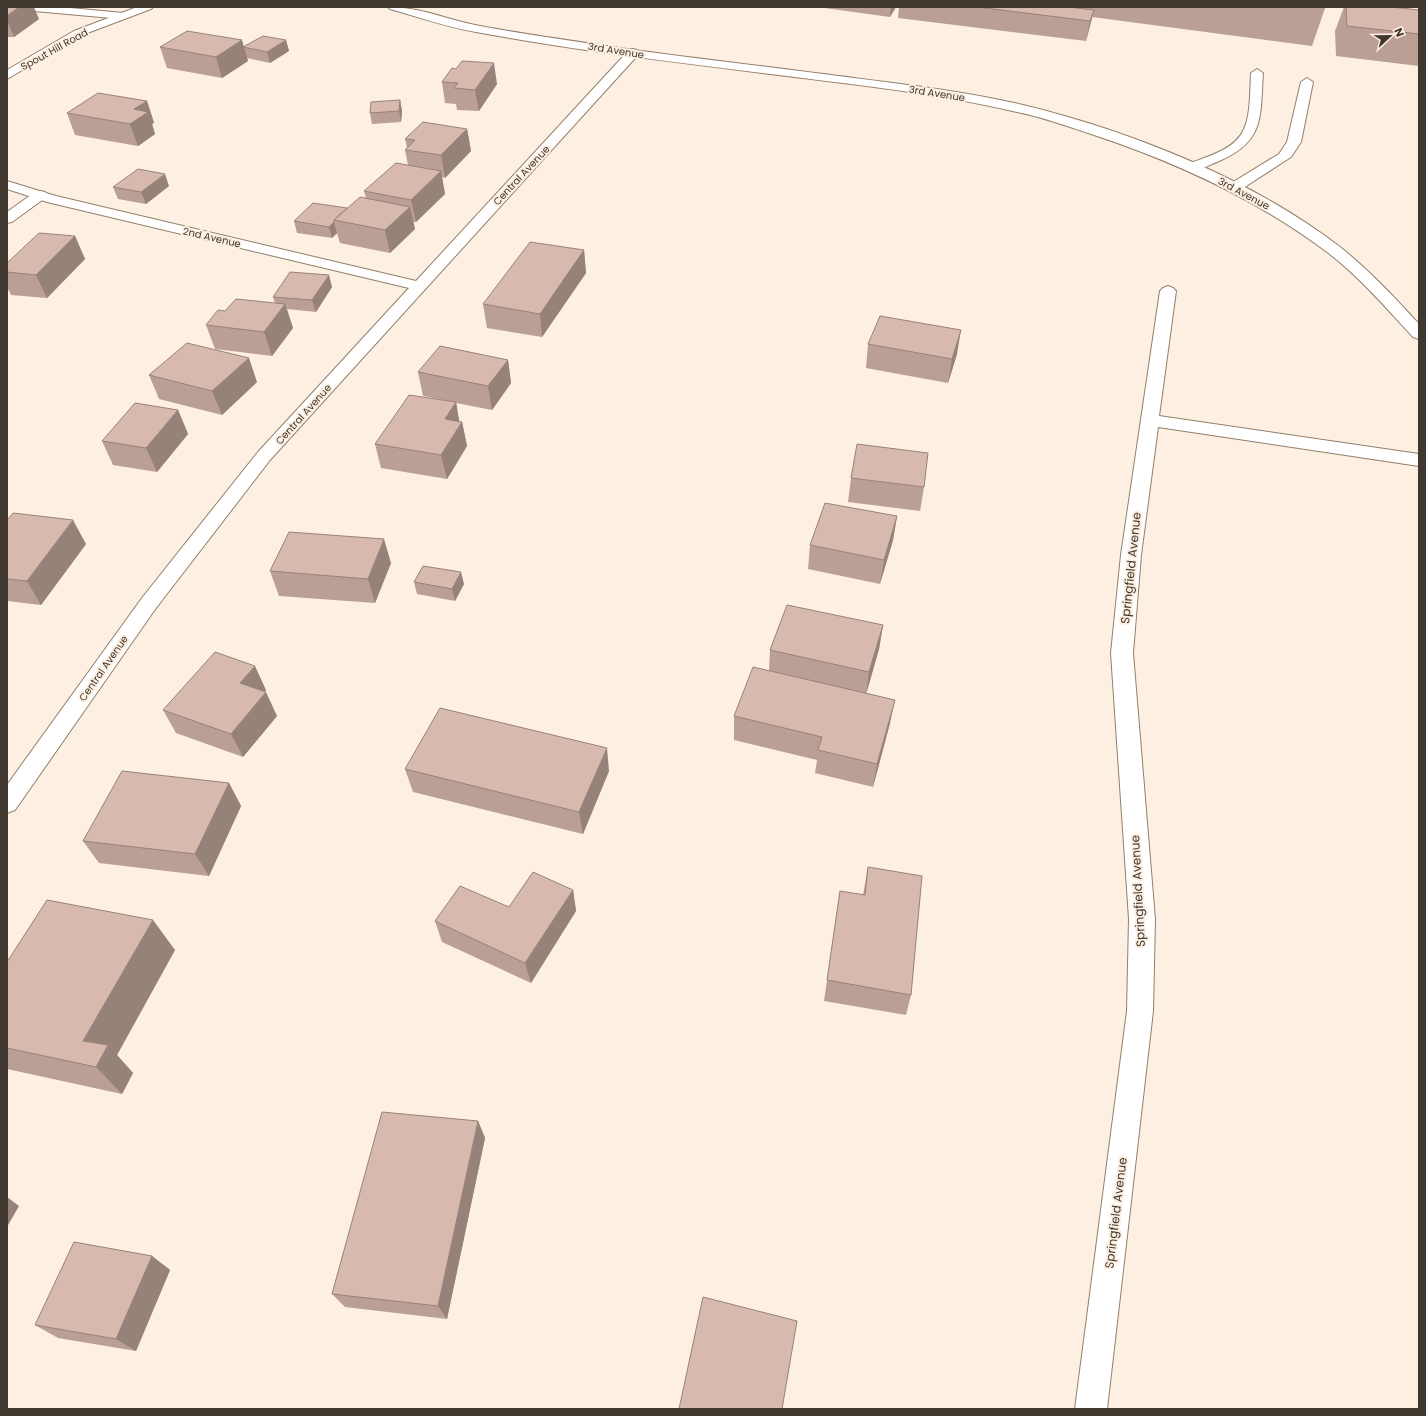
<svg xmlns="http://www.w3.org/2000/svg" width="1426" height="1416" viewBox="0 0 1426 1416" font-family="Poppins,sans-serif">
<style>
.lines{fill:none;stroke-linecap:round;stroke-linejoin:round}
.lane-casing{stroke:#937f6a;stroke-width:2}
.street-casing{stroke:#937f6a;stroke-width:2}
.secondary-casing{stroke:#937f6a;stroke-width:2}
.lane{fill:#fff;fill-rule:evenodd}
.street{fill:#fff;fill-rule:evenodd}
.secondary{fill:#fff;fill-rule:evenodd}
.wall{fill:#ba9f96}
.shaded-wall{fill:#97827a}
.building{fill:#d8b9ae;stroke:#97827a}
.labels{text-anchor:middle;stroke-width:4;stroke-linejoin:round;paint-order:stroke}
.far-street-label{font-size:10px;fill:#40372e;stroke:#fdefe2}
.street-label{font-size:12px;fill:#40372e;stroke:#fdefe2}
</style>
<rect width="100%" height="100%" fill="#fdefe2"/>
<g class="lines">
<g class="lane-casing">
<g id="lane">
<polygon points="17,7 60,7 123,13 129,16 123,19 23,10"/>
<polygon points="40,191 45,192 47,195 45,198 12,222 7,223 7,212 35,192"/>
</g>
</g>
<g class="street-casing">
<g id="street">
<polygon points="633,49 637,50 639,53 637,56 270,460 156,608 15,810 7,813 7,785 142,598 258,452 409,288 47,202 7,189 7,181 56,196 416,281 629,50"/>
<path d="M1257,69L1263,73C1260,118 1265,142 1217,162C1209,165 1198,172 1188,170L1186,167L1188,164C1206,157 1234,150 1243,131C1251,117 1250,89 1251,73Z"/>
<polygon points="1307,78 1313,82 1301,142 1291,157 1240,190 1230,190 1228,187 1230,184 1279,154 1287,142 1301,82"/>
<polygon points="1168,286 1173,288 1176,291 1159,416 1419,454 1419,466 1158,427 1141,555 1133,653 1155,919 1153,1011 1107,1409 1075,1409 1127,1011 1129,919 1111,653 1121,555 1160,291 1163,288"/>
</g>
</g>
<g class="secondary-casing">
<g id="secondary">
<polygon points="137,7 153,7 151,9 82,35 7,79 7,70 74,31"/>
<path d="M388,7C419,7 446,19 475,25C527,35 581,42 634,50C707,60 780,68 854,78C910,85 967,92 1023,105C1130,131 1252,179 1340,247C1369,270 1394,297 1419,324V339L1413,337C1386,308 1359,276 1327,252C1255,198 1176,162 1091,134C1067,126 1042,117 1017,112C941,94 864,86 787,76C683,63 579,51 476,32C447,27 418,17 390,9Z"/>
</g>
</g>
<use href="#lane" class="lane"/>
<use href="#street" class="street"/>
<use href="#secondary" class="secondary"/>
</g>
<g class="wall">
<polygon points="7,7 39,19 14,37 7,37"/>
<polygon points="817,7 896,7 890,17"/>
<polygon points="899,7 1325,7 1325,8 1312,46 1092,17 1086,41 898,18"/>
<polygon points="1344,7 1391,7 1419,10 1419,66 1336,56 1335,31"/>
<polygon points="286,40 289,51 270,63 247,58 248,61 222,78 167,68 160,47 244,47"/>
<polygon points="456,69 497,84 479,111 457,110 456,104 445,103 442,82"/>
<polygon points="400,100 402,111 401,122 372,124 370,113"/>
<polygon points="147,101 154,123 152,124 155,134 138,146 75,135 67,113"/>
<polygon points="467,129 471,151 445,178 442,177 445,194 416,222 413,222 415,229 390,253 340,243 337,233 332,238 297,233 294,221 347,208 366,198 364,191 408,165 405,150 407,148 405,139"/>
<polygon points="169,186 146,204 118,199 113,187"/>
<polygon points="75,236 85,259 47,298 11,295 7,287 7,263"/>
<polygon points="584,250 586,273 542,337 487,328 483,304"/>
<polygon points="332,287 316,312 287,309 293,328 272,356 215,349 206,325 225,311 275,303 273,297"/>
<polygon points="868,344 957,354 948,383 866,368"/>
<polygon points="508,360 511,383 492,410 456,403 459,422 462,422 467,446 447,479 381,468 375,444 444,400 423,396 418,372"/>
<polygon points="149,375 257,382 222,415 159,399"/>
<polygon points="178,410 188,434 157,472 113,465 102,441"/>
<polygon points="851,478 924,487 920,511 848,502"/>
<polygon points="897,516 893,540 880,584 808,569 810,545"/>
<polygon points="7,520 86,544 41,605 7,601"/>
<polygon points="391,563 375,603 279,596 270,571"/>
<polygon points="414,582 464,584 455,601 417,594"/>
<polygon points="883,625 879,649 866,693 890,723 873,787 815,773 817,760 734,740 734,716 769,670 770,650"/>
<polygon points="266,690 264,691 277,716 243,757 176,733 163,710"/>
<polygon points="405,769 609,771 583,834 413,792"/>
<polygon points="229,783 241,806 209,876 99,863 83,841"/>
<polygon points="868,867 911,995 906,1015 824,1001 840,891 863,895"/>
<polygon points="573,890 576,911 531,983 442,942 435,921 509,907"/>
<polygon points="175,950 117,1055 133,1073 122,1094 7,1069 7,962"/>
<polygon points="478,1121 485,1138 447,1319 345,1307 332,1294"/>
<polygon points="152,1256 170,1270 136,1351 58,1338 35,1325"/>
</g>
<g class="shaded-wall">
<polygon points="19,7 34,7 39,19 14,37 7,20 7,16"/>
<polygon points="891,7 896,7 890,17"/>
<polygon points="1094,10 1089,30 1086,41 1090,21"/>
<polygon points="242,40 248,61 222,78 216,57"/>
<polygon points="286,40 289,51 270,63 267,52"/>
<polygon points="494,63 497,84 479,111 475,90"/>
<polygon points="400,100 402,111 401,122 399,111"/>
<polygon points="147,101 154,123 152,124 155,134 138,146 130,124 134,109"/>
<polygon points="467,129 471,151 445,178 441,155"/>
<polygon points="441,171 445,194 416,222 411,200"/>
<polygon points="165,174 169,186 146,204 141,192"/>
<polygon points="410,207 415,229 390,253 385,230"/>
<polygon points="334,222 337,233 332,238 329,227"/>
<polygon points="75,236 85,259 47,298 36,275"/>
<polygon points="584,250 586,273 542,337 540,314"/>
<polygon points="329,275 332,287 316,312 312,300"/>
<polygon points="285,304 293,328 272,356 264,332"/>
<polygon points="961,330 957,354 948,383 952,359"/>
<polygon points="249,358 257,382 222,415 212,391"/>
<polygon points="508,360 511,383 492,410 488,386"/>
<polygon points="456,402 460,425 462,422 467,446 447,479 441,455 445,419"/>
<polygon points="178,410 188,434 157,472 146,448"/>
<polygon points="897,516 893,540 880,584 884,560"/>
<polygon points="73,520 86,544 41,605 27,581"/>
<polygon points="384,539 391,563 375,603 368,579"/>
<polygon points="461,572 464,584 455,601 452,589"/>
<polygon points="883,625 879,649 866,695 869,672"/>
<polygon points="255,666 266,690 251,707 240,683"/>
<polygon points="266,692 277,716 243,757 231,734"/>
<polygon points="895,700 890,723 873,787 877,764"/>
<polygon points="607,748 609,771 583,834 579,812"/>
<polygon points="229,783 241,806 209,876 195,854"/>
<polygon points="573,890 576,911 531,983 525,963"/>
<polygon points="153,920 175,950 117,1055 133,1073 122,1094 96,1067 83,1041"/>
<polygon points="478,1121 485,1138 447,1319 438,1306"/>
<polygon points="7,1197 19,1206 7,1227"/>
<polygon points="152,1256 170,1270 136,1351 116,1339"/>
</g>
<g class="building">
<polygon points="7,7 19,7 7,16"/>
<polygon points="977,7 1068,7 1094,10 1090,21"/>
<polygon points="1315,7 1325,7 1325,8"/>
<polygon points="1346,7 1391,7 1419,10 1419,34 1347,26"/>
<polygon points="187,31 242,40 216,57 160,47"/>
<polygon points="263,36 286,40 267,52 243,47"/>
<polygon points="462,61 494,63 475,90 454,88 458,83 442,82 452,68 456,69"/>
<polygon points="98,93 147,101 134,109 148,112 130,124 67,113"/>
<polygon points="400,100 399,111 370,113 371,102"/>
<polygon points="423,122 467,129 441,155 405,150 415,140 405,139"/>
<polygon points="396,163 441,171 411,200 364,191"/>
<polygon points="138,169 165,174 141,192 113,187"/>
<polygon points="360,197 410,207 385,230 334,220"/>
<polygon points="313,203 347,208 334,220 334,222 329,227 294,221"/>
<polygon points="39,233 75,236 36,275 7,272 7,263"/>
<polygon points="530,242 584,250 540,314 483,304"/>
<polygon points="290,272 329,275 312,300 273,297"/>
<polygon points="236,299 285,304 264,332 206,325 218,310 225,311"/>
<polygon points="880,316 961,330 952,359 868,344"/>
<polygon points="187,343 249,358 212,391 149,375"/>
<polygon points="440,346 508,360 488,386 418,372"/>
<polygon points="409,395 456,402 445,419 462,422 441,455 375,444"/>
<polygon points="135,403 178,410 146,448 102,441"/>
<polygon points="857,444 928,453 924,487 851,478"/>
<polygon points="825,503 897,516 884,560 810,545"/>
<polygon points="13,513 73,520 27,581 7,579 7,520"/>
<polygon points="289,532 384,539 368,579 270,571"/>
<polygon points="423,566 461,572 452,589 414,582"/>
<polygon points="787,605 883,625 869,672 770,650"/>
<polygon points="215,652 255,666 240,683 266,692 231,734 163,710"/>
<polygon points="753,667 895,700 877,764 818,750 822,737 734,716"/>
<polygon points="440,708 607,748 579,812 405,769"/>
<polygon points="122,771 229,783 195,854 83,841"/>
<polygon points="868,867 922,876 911,995 827,980 840,891 865,895"/>
<polygon points="533,872 573,890 525,963 435,921 460,886 509,907"/>
<polygon points="47,900 153,920 83,1041 108,1045 96,1067 7,1048 7,962"/>
<polygon points="382,1112 478,1121 438,1306 332,1294"/>
<polygon points="74,1242 152,1256 116,1339 35,1325"/>
<polygon points="703,1297 797,1321 782,1409 679,1409"/>
</g>
<g class="labels">
<g class="far-street-label">
<text transform="translate(54 49) rotate(-29)" y="4">Spout Hill Road</text>
<text transform="translate(616 50) rotate(9)" y="4">3rd Avenue</text>
<text transform="translate(937 93) rotate(9)" y="4">3rd Avenue</text>
<text transform="translate(521 175) rotate(-47)" y="4">Central Avenue</text>
<text transform="translate(1244 193) rotate(28)" y="4">3rd Avenue</text>
<text transform="translate(212 237) rotate(13)" y="4">2nd Avenue</text>
<text transform="translate(303 414) rotate(-48)" y="4">Central Avenue</text>
<text transform="translate(103 668) rotate(-55)" y="4">Central Avenue</text>
</g>
<g class="street-label">
<text transform="translate(1131 568) rotate(-84)" y="4">Springfield Avenue</text>
<text transform="translate(1138 891) rotate(-93)" y="4">Springfield Avenue</text>
<text transform="translate(1116 1213) rotate(-83)" y="4">Springfield Avenue</text>
</g>
</g>
<rect width="1426" height="1416" fill="none" stroke="#40372e" stroke-width="16"/>
<g transform="translate(1390 36) rotate(68)" stroke="#fdefe2" stroke-width="3" paint-order="stroke">
<path d="M0-3L7 15L0 10L-7 15Z" fill="#40372e"/>
<text y="-6" font-size="11" font-weight="bold" text-anchor="middle" fill="#40372e">N</text>
</g>
</svg>
